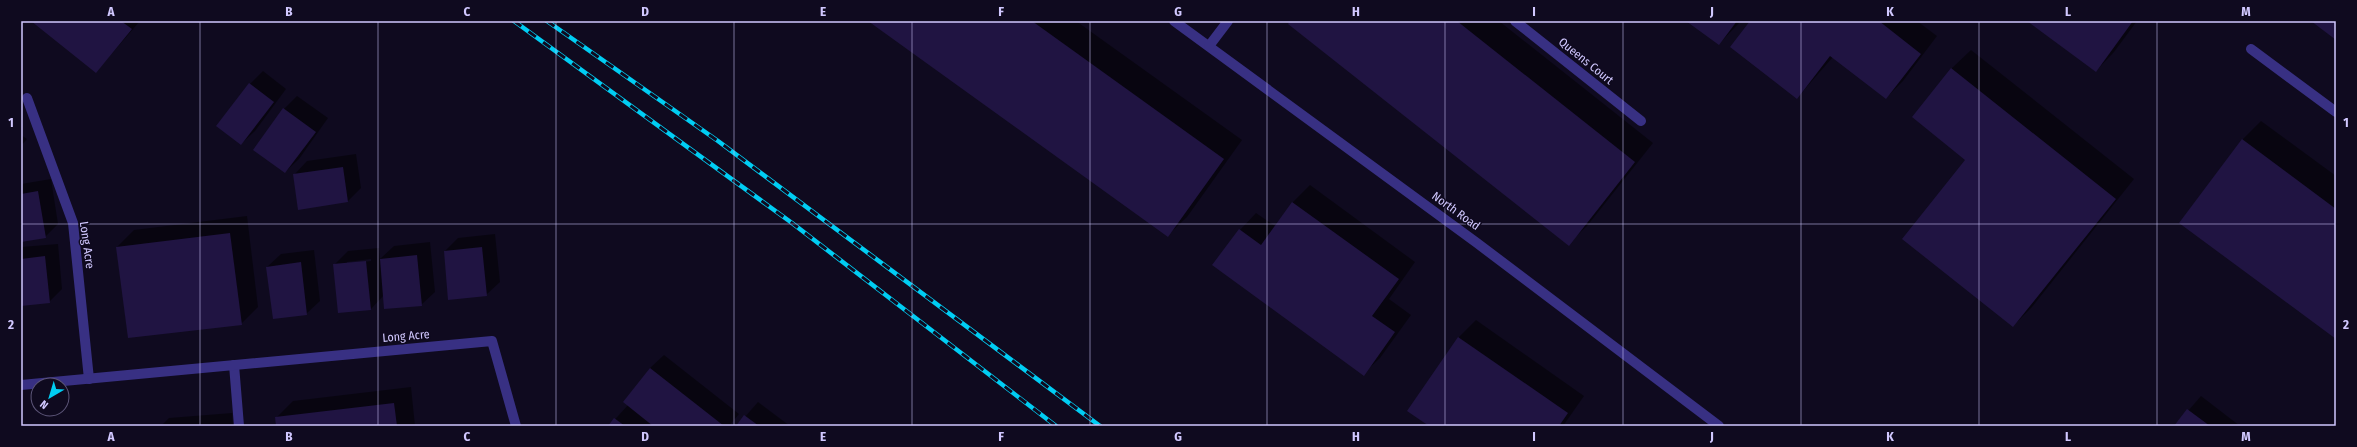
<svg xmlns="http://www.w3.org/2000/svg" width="2357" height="447" viewBox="0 0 2357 447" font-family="'Fira Sans Condensed',sans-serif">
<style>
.shadow{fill:#0007;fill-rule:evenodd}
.building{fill:#201442}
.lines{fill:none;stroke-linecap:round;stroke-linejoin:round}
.service{stroke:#383083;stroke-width:10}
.minor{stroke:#383083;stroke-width:10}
.rail-casing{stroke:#00cdf3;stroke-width:4.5}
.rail{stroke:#0f0a1f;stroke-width:3;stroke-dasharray:9;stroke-linecap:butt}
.grid{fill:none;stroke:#d1c8ff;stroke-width:1;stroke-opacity:0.55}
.labels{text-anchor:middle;stroke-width:3;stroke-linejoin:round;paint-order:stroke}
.street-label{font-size:12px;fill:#d1c8ff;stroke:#0f0a1f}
.neatline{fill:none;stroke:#d1c8ff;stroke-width:1.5}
.grid-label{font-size:13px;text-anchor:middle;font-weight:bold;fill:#d1c8ff}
</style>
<rect width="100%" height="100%" fill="#0f0a1f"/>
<g class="shadow">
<polygon points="33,21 140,21 96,72"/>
<polygon points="870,21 1076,21 1242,140 1187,217 1168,235"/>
<polygon points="1291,21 1499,21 1653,143 1587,226 1568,244"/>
<polygon points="1688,21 1741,21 1719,44"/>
<polygon points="1751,21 1917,21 1937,36 1903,81 1886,98 1833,57 1797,98"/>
<polygon points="2028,21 2137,21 2114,52 2096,71"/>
<polygon points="1971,50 2134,179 2032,307 2013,326 1966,160 1913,117 1952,68"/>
<polygon points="263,71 286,89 255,131 241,144 250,84"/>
<polygon points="297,96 328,118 299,159 285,172 284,109"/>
<polygon points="2261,121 2336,176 2336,338 2242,140"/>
<polygon points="21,135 27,139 21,146"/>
<polygon points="356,154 361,188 348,201 299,209 294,175 307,161"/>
<polygon points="51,179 58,224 45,237 21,241 21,184"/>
<polygon points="1310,185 1415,262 1389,299 1411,315 1380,358 1363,374 1240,230 1256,213 1275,226 1293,202"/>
<polygon points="247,216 258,307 241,324 117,247 134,230"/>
<polygon points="495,234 500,282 486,295 445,251 458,238"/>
<path d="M430,242L435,292L421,305L384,295L371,309L334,265L348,251L379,248L380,259L394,246ZM371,259V261L347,264V262Z"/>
<polygon points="58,244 62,289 49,302 21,305 21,247"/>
<polygon points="314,250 320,301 306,314 267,267 281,254"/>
<polygon points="1476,320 1584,396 1563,426 1431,426 1409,410 1459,337"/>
<polygon points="664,355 739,414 729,426 609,426 628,405 650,368"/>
<polygon points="411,387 415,426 277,426 276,418 293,401"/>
<polygon points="2201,396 2240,426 2175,426"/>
<polygon points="758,402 790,426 737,426"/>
<polygon points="232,413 233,426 161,426 169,418"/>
</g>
<g class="building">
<polygon points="31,21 121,21 132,29 96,73"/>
<polygon points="868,21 1032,21 1224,159 1168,237"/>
<polygon points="1290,21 1457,21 1635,162 1569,246 1288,24"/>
<polygon points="1686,21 1737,21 1719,45"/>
<polygon points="1750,21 1879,21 1921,54 1886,99 1830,56 1797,99 1730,47"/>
<polygon points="2027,21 2133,21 2096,72"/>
<polygon points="2311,21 2336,21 2336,40"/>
<polygon points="1951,68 2116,199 2013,327 1902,239 1965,160 1912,117"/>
<polygon points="249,83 274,102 241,145 216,126"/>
<polygon points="283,108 316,132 285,173 253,150"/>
<polygon points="2242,139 2336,209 2336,339 2179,223"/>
<polygon points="343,167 348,202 298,210 293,174"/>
<polygon points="38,191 46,238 21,242 21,194"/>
<polygon points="1292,202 1399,279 1372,316 1395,332 1364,376 1212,265 1239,229 1261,245"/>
<polygon points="230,233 242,325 128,338 116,247"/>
<polygon points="482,247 487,296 448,300 444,251"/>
<polygon points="417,255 422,306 384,309 380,259"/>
<polygon points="45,256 50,303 21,306 21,259"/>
<polygon points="366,261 371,310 338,313 333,264"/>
<polygon points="301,262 307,315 273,319 266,267"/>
<polygon points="1458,337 1568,413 1559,426 1429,426 1407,411"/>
<polygon points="650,368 724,426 653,426 623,402"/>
<polygon points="394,403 397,426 276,426 275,417"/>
<polygon points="2187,409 2210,426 2174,426"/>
<polygon points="744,415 759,426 736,426"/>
<polygon points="614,418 625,426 608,426"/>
</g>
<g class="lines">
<polyline class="service" points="2251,49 2336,112"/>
<g class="minor">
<polyline points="1174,21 1477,243 1719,426"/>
<polyline points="1515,21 1641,121"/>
<polyline points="1209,46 1228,21"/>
<polyline points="27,98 73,223 89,379"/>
<polyline points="234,365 239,426"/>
<polyline points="21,385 492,341 516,426"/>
</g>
<g class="rail-casing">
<g id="rail">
<polyline points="514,21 792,223 1056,426"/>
<polyline points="547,21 718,141 1100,426"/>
</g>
</g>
<use href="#rail" class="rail"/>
</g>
<path class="grid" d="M200,21V426M378,21V426M556,21V426M734,21V426M912,21V426M1090,21V426M1267,21V426M1445,21V426M1623,21V426M1801,21V426M1979,21V426M2157,21V426M21,224H2336"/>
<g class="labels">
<g class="street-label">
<text transform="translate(1586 61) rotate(39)" y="4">Queens Court</text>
<text transform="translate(1456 211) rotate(36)" y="4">North Road</text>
<text transform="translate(87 245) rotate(82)" y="4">Long Acre</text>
<text transform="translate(406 336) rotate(-5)" y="4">Long Acre</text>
</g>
</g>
<rect width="2357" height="447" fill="none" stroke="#0f0a1f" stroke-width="44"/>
<g transform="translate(50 397) rotate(218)"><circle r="19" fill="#0f0a1f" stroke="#5d5679"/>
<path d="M0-3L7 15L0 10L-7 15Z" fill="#00cdf3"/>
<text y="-6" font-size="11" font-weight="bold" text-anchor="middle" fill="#d1c8ff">N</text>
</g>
<rect x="22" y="22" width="2313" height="403" class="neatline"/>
<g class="grid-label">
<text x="111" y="16">A</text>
<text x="289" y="16">B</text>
<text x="467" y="16">C</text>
<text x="645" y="16">D</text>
<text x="823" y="16">E</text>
<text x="1001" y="16">F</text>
<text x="1178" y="16">G</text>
<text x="1356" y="16">H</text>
<text x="1534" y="16">I</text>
<text x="1712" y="16">J</text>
<text x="1890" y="16">K</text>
<text x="2068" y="16">L</text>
<text x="2246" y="16">M</text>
<text x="11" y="127">1</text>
<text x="2346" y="127">1</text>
<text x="11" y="329">2</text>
<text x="2346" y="329">2</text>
<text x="111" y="441">A</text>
<text x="289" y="441">B</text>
<text x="467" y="441">C</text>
<text x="645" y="441">D</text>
<text x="823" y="441">E</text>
<text x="1001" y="441">F</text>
<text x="1178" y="441">G</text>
<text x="1356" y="441">H</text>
<text x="1534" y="441">I</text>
<text x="1712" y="441">J</text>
<text x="1890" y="441">K</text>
<text x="2068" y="441">L</text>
<text x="2246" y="441">M</text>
</g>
</svg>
